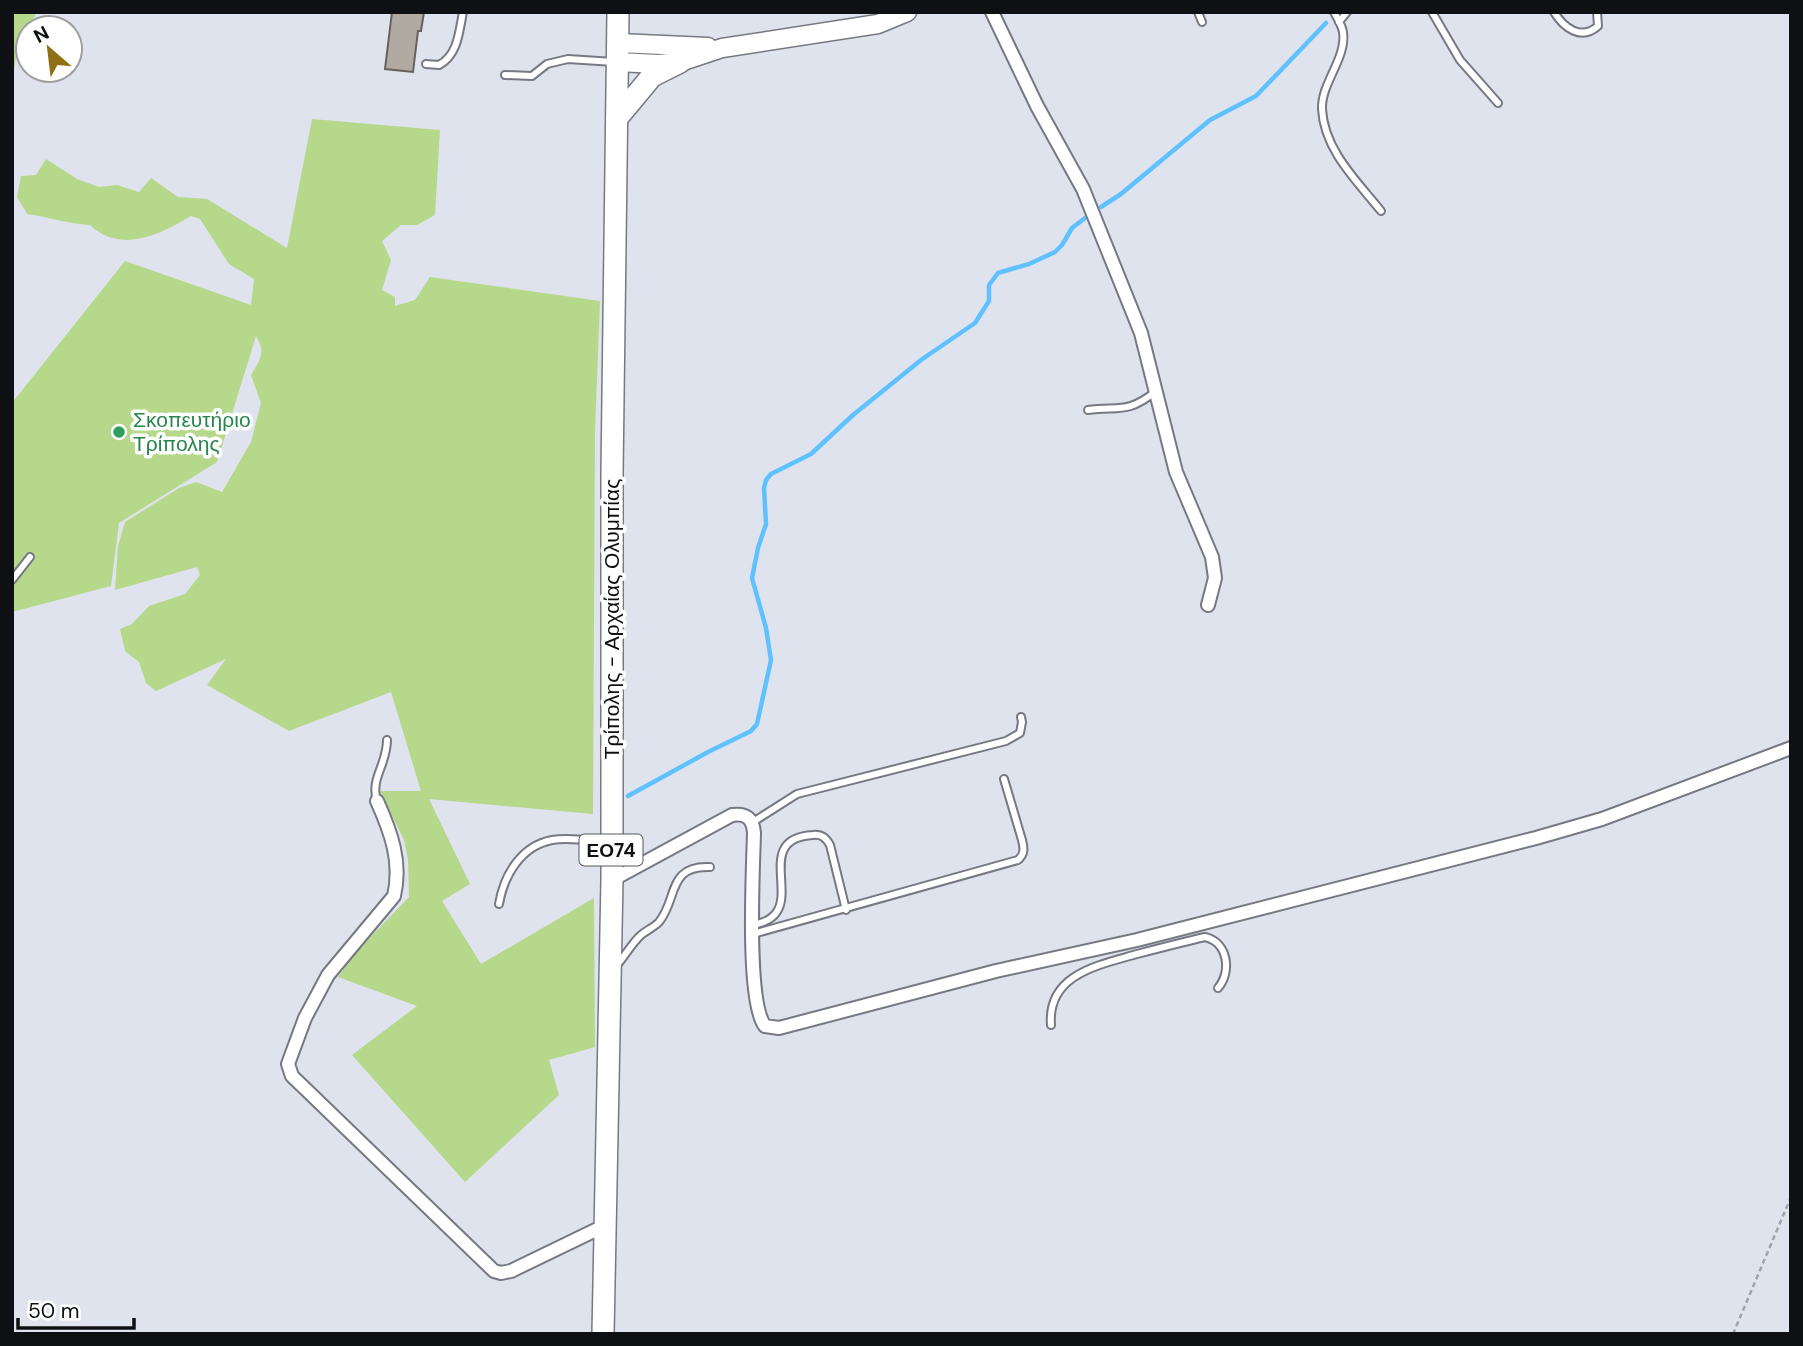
<svg xmlns="http://www.w3.org/2000/svg" width="1803" height="1346" viewBox="0 0 1803 1346" font-family="'DM Sans',sans-serif">
<style>
.green{fill:#b5d88a}
.lines{fill:none;stroke-linecap:round;stroke-linejoin:round}
.stream{stroke:#60c1ff;stroke-width:4.5}
.building{fill:#b0aaa2;stroke:#676159;stroke-width:2}
.lane-casing{stroke:#767981;stroke-width:10}
.street-casing{stroke:#767981;stroke-width:16}
.secondary-casing{stroke:#767981;stroke-width:21}
.primary-casing{stroke:#767981;stroke-width:24}
.path{stroke:#a0a3ab;stroke-width:2.5;stroke-dasharray:5 3.5;stroke-linecap:butt}
.lane{stroke:#fff;stroke-width:6}
.street{stroke:#fff;stroke-width:12}
.secondary{stroke:#fff;stroke-width:18}
.primary{stroke:#fff;stroke-width:21}
.leisure-dot{fill:#2e9e5b;stroke:#fff;stroke-width:2.5}
.labels{text-anchor:middle;stroke-width:7;stroke-linejoin:round;paint-order:stroke}
.shield{fill:#fff;stroke:#57585a;stroke-width:2}
.shield-label{font-size:19px;font-weight:bold;fill:#0f1013}
.leisure-label{font-size:21px;fill:#27864d;stroke:#fff;text-anchor:start}
.street-label{font-size:21px;fill:#0f1013;stroke:#fff}
</style>
<rect width="100%" height="100%" fill="#dfe3ed"/>
<g class="green">
<polygon points="12,12 37,12 19,43 12,79"/>
<path d="M312,119L440,130L435,215L417,225H401L382,241L391,260L382,290L395,297V306L415,300L430,277L600,301L595,432L593,814L429,799L470,884L442,901L481,964L594,898L595,1047L549,1060L559,1095L465,1182L352,1055L417,1006L338,977L357,951L409,897L408,859L404,840L380,791H421L391,692L289,731L207,685L226,659L156,691L146,683L139,662L125,651L120,629L132,624L149,606L185,594L200,575L197,567L115,590L118,546L125,522L179,488L196,482L222,492L251,442L261,403L251,375C260,360 266,352 256,336L217,462L119,523L111,586L12,612V403L125,261L251,305L254,279L229,264L200,219L191,216C159,235 121,254 90,225C68,224 49,217 27,214L17,197L21,176L36,175L46,159L77,179L99,187L117,185L139,192L151,178L178,197L207,199L287,248Z"/>
</g>
<g class="lines">
<g class="stream">
<polyline points="1101,207 1121,194 1210,120 1256,96 1326,23"/>
<polyline points="628,796 708,752 751,731 757,724 771,660 766,628 752,578 758,548 766,524 764,488 766,480 771,474 811,454 853,415 921,360 975,323 989,301 989,285 998,273 1029,264 1055,252 1062,245 1072,228 1089,215"/>
</g>
</g>
<polygon class="building" points="392,12 424,12 421,31 418,31 413,72 385,69"/>
<g class="lines">
<g class="lane-casing">
<g id="lane">
<polyline points="1198,12 1202,22"/>
<path d="M1334,12C1337,18 1342,25 1343,32C1347,58 1321,83 1322,109C1324,150 1357,181 1381,211"/>
<polyline points="1432,12 1460,60 1498,103"/>
<path d="M1554,12C1564,28 1581,41 1598,26L1597,12"/>
<polyline points="1339,22 1347,12"/>
<path d="M426,64L439,65C458,55 459,32 463,12"/>
<polyline points="505,75 532,76 547,64 568,59 614,62"/>
<path d="M1088,410C1119,406 1127,414 1155,392"/>
<polyline points="12,580 30,557"/>
<path d="M377,801C370,778 387,765 387,740"/>
<polyline points="753,822 797,794 1006,741 1020,733 1022,722 1021,717"/>
<path d="M499,904C504,875 521,846 552,840C570,837 591,841 608,842"/>
<path d="M752,925C760,924 771,920 776,913C794,890 758,838 813,835C822,834 826,838 830,845L846,910"/>
<path d="M753,934L1018,860C1025,854 1024,848 1022,840L1004,779"/>
<path d="M617,965C625,956 632,943 641,935C647,930 653,928 659,922C678,899 667,865 710,867"/>
<path d="M1051,1025C1047,974 1099,965 1137,954C1160,948 1183,942 1205,937C1228,942 1232,972 1218,988"/>
</g>
</g>
<g class="street-casing">
<g id="street">
<polyline points="992,12 1037,106 1083,189 1141,333 1176,472 1212,557 1215,578 1208,605"/>
<path d="M377,801C391,832 402,862 394,896L328,975L305,1018L288,1064L292,1076L494,1271L501,1273L511,1271L606,1225"/>
<path d="M612,880L732,815C747,813 753,819 754,833C753,869 746,1002 765,1026L779,1028L996,971L1137,940L1536,838L1602,819L1791,748"/>
</g>
</g>
<g class="secondary-casing">
<g id="secondary">
<polyline points="618,43 708,47"/>
<polyline points="617,62 659,64 680,62 722,48 878,24 907,12"/>
</g>
</g>
<g class="primary-casing">
<g id="primary">
<polyline points="617,118 652,76 680,62"/>
<polyline points="603,1334 612,880 612,474 618,12"/>
</g>
</g>
<polyline class="path" points="1733,1334 1791,1197"/>
<use href="#lane" class="lane"/>
<use href="#street" class="street"/>
<use href="#secondary" class="secondary"/>
<use href="#primary" class="primary"/>
</g>
<circle class="leisure-dot" cx="119" cy="432" r="7"/>
<g class="labels">
<rect class="shield" x="579.5" y="834.5" width="63" height="31" rx="5"/>
<g class="shield-label">
<text x="611" y="857">ΕΟ74</text>
</g>
<g class="leisure-label">
<text x="133" y="427">Σκοπευτήριο<tspan x="133" dy="24">Τρίπολης</tspan></text>
</g>
<g class="street-label">
<text transform="translate(612 619) rotate(-90)" y="7">Τρίπολης - Αρχαίας Ολυμπίας</text>
</g>
</g>
<rect width="1803" height="1346" fill="none" stroke="#0f1013" stroke-width="28"/>
<g transform="translate(49 49) rotate(332)"><circle r="33" fill="#ffffff" stroke="#9f9fa1" stroke-width="2"/>
<path d="M0-5L12 26L0 18L-12 26Z" fill="#8f7014"/>
<text y="-10" font-size="19" font-weight="bold" text-anchor="middle" fill="#0f1013">N</text>
</g>
<path d="M18 1318v10h116v-10" fill="none" stroke="#0f1013" stroke-width="3.5"/>
<text x="28" y="1318" font-size="21" fill="#0f1013" stroke="#ffffff" stroke-width="5" paint-order="stroke">50 m</text>
</svg>
